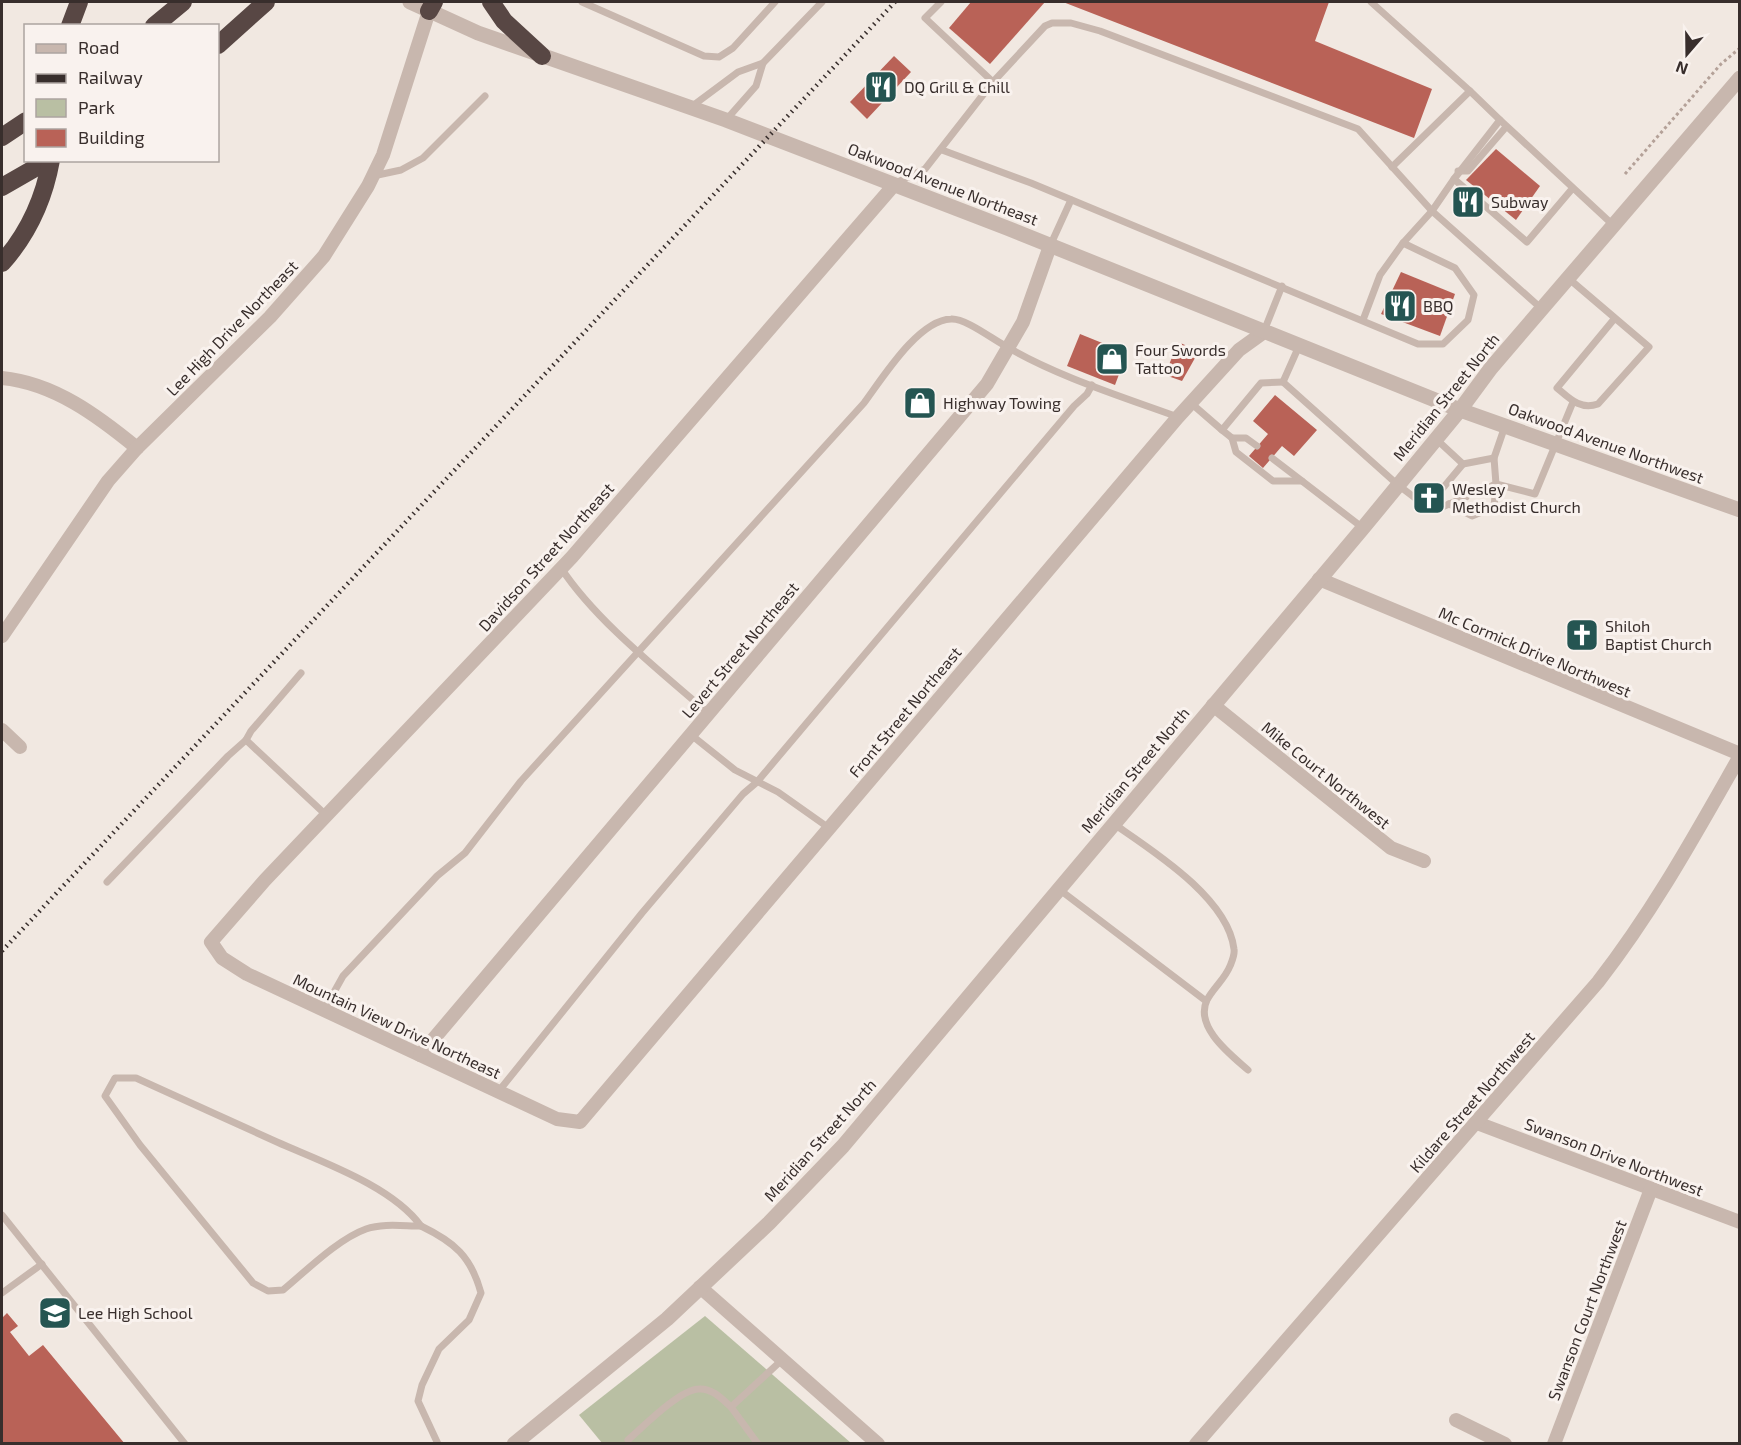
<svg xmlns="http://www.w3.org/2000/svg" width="1741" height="1445" viewBox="0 0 1741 1445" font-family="'Exo 2',sans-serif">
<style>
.green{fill:#b9bfa3}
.building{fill:#b96257}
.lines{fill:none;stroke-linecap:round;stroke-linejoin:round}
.path{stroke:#b4a198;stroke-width:3;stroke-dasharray:3 3;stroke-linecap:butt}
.service{stroke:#c8b7ae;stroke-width:7}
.minor{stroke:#c8b7ae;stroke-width:14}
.tertiary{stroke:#c8b7ae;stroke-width:15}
.motorway{stroke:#584744;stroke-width:18}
.rail{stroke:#382e2c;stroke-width:4.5;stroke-dasharray:1.5 4.5;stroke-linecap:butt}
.labels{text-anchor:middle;stroke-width:6;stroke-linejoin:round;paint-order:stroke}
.poi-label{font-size:16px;fill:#382e2c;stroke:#f9f2ee;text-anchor:start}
.street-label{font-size:16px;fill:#382e2c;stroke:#f9f2ee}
</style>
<rect width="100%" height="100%" fill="#f1e8e1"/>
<polygon class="green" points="705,1316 851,1443 602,1443 579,1415"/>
<g class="building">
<polygon points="971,2 1045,2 990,64 949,28"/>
<polygon points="1063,2 1329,2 1315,41 1432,89 1414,138"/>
<polygon points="894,56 911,72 867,119 850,102"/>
<polygon points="1496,149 1540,186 1516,220 1466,180"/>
<polygon points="1401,272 1455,294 1440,336 1381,314"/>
<polygon points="1080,334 1127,353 1115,385 1067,366"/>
<polygon points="1178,342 1199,351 1182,381 1165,375"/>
<polygon points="1275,395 1317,430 1294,456 1282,446 1263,468 1249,456 1268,434 1253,421"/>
<polygon points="7,1313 18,1326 10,1332 29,1356 43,1345 125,1444 2,1444 2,1318"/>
</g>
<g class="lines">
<polyline class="path" points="1625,174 1721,64 1740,48"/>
<g class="service">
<polyline points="582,2 704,56 719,57 733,48 775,2"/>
<polyline points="941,2 925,18 993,82"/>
<polyline points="1371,2 1470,91"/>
<polyline points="691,107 738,72 763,63 822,2"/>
<polyline points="726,120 756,86 763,63"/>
<polyline points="942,150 1031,183 1418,344 1443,344 1468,320 1474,295 1455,268 1403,243"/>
<polyline points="1392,167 1470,91 1500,120"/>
<polyline points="1458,171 1468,171 1506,127"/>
<polyline points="373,176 401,170 423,158 485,96"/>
<polyline points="896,183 925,169 993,82 1045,26 1052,23 1071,23 1100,31 1358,129 1432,211 1543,310"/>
<polyline points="1572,189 1527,242 1454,179 1500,120 1612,224"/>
<polyline points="1050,246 1071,200"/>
<path d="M1568,278L1649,347L1598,404C1580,410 1570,399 1557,388L1615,318"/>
<polyline points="1363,320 1380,275 1403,243 1432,211 1454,179"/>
<polyline points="1264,331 1282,286"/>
<polyline points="1299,346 1283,382 1398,485 1427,507 1463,464"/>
<polyline points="1192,404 1222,430 1261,383 1283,382"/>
<polyline points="1505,426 1494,458 1496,484 1535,494 1573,402"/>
<polyline points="1222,430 1232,438 1236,452 1273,481 1302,481 1363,528"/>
<polyline points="1232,438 1246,438 1257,446"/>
<polyline points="1436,439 1463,464 1494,458"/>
<polyline points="1272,458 1302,481"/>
<polyline points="1449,504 1472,516 1494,507 1496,484 1483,490"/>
<polyline points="1427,507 1435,510 1466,497"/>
<path d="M561,568C596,621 660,671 708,713"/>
<polyline points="690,734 735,770 778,792 829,828"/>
<polyline points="246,740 326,815"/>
<path d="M1114,824C1153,851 1228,898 1234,949C1235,955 1232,961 1230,966C1225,979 1213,988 1207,1000C1194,1027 1231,1055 1248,1070"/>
<polyline points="107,882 228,756 246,740 251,731 301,673"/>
<polyline points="1060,890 1206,1001"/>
<path d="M324,1010L343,976L437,876L465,853L521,781L864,403C882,379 918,320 951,319C965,318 991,338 1004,345C1053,375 1123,397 1178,417"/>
<path d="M115,1078H136C183,1099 230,1121 277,1142C322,1162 392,1186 421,1226C403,1226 383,1223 366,1229C338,1239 306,1271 283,1290L268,1291L253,1283L140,1145L105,1096Z"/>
<polyline points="498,1092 642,913 743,794 757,782 1074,406 1087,394 1092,385"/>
<polyline points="2,1215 185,1444"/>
<path d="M421,1226C454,1242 471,1256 481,1293L469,1320L439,1349L422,1385L418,1401L438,1444"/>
<polyline points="2,1293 42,1264"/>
<path d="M628,1440C643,1427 680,1389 699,1389C712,1388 722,1399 731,1407"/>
<polyline points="758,1444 731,1407 783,1359"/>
</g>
<g class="minor">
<polyline points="894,185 572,557 265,880 211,942 222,958 247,974 557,1119 580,1122 1178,417 1239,350 1264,332"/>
<path d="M2,378C54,383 98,416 137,448"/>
<polyline points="1319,579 1740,754"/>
<polyline points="2,636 108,481 137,448 270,317 324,256 368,186 383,155 429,11"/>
<polyline points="1213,705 1391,848 1424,861"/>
<polyline points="2,730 20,747"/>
<polyline points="420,1055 987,384 1023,322 1050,246"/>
<polyline points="1477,1123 1740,1222"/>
<polyline points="700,1287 878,1444"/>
<polyline points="1456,1420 1505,1444"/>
<path d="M1196,1444L1598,982C1654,910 1695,835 1740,756"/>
<polyline points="1554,1444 1651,1189"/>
</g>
<g class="tertiary">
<polyline points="410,2 478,33 726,120 1007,228 1460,410 1740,510"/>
<polyline points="514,1444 667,1319 769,1223 843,1146 1363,528 1460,410 1491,368 1740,78"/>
</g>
<g class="motorway">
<polyline points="491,2 504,21 542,56"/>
<polyline points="429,11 434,2"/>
<polyline points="70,26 79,2"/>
<polyline points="154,26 183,2"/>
<polyline points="218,45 266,2"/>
<polyline points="2,137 26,121"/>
<polyline points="2,187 49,160"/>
<path d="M2,263C28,234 44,199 51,160"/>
</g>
<polyline class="rail" points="2,951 895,2"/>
</g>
<defs>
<g id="restaurant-square" transform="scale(1.725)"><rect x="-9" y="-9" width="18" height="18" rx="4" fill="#255552" stroke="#f9f2ee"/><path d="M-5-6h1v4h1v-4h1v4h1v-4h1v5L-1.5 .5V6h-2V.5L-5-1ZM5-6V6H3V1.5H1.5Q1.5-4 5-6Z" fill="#fff"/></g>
<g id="shop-square" transform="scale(1.725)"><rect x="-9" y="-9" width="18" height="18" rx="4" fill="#255552" stroke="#f9f2ee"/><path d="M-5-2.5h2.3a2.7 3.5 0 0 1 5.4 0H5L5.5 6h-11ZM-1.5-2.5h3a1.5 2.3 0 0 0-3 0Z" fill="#fff"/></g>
<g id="church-square" transform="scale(1.725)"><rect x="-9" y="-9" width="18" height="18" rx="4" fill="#255552" stroke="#f9f2ee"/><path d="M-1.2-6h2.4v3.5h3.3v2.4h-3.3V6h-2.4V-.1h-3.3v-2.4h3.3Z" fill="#fff"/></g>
<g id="school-square" transform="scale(1.725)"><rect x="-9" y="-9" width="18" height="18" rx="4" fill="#255552" stroke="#f9f2ee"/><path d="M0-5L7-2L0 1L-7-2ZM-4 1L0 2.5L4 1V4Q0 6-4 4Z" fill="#fff"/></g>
</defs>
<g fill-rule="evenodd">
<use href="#restaurant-square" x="881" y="87"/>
<use href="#restaurant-square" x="1468" y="202"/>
<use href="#restaurant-square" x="1400" y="306"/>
<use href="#shop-square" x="1112" y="359"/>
<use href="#shop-square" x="920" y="403"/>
<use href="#church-square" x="1429" y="498"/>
<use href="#church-square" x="1582" y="635"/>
<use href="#school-square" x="55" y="1313"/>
</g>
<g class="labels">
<g class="poi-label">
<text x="904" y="93">DQ Grill &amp; Chill</text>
<text x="1491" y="208">Subway</text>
<text x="1423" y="312">BBQ</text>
<text x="1135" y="356">Four Swords<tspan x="1135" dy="18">Tattoo</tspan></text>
<text x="943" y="409">Highway Towing</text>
<text x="1452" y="495">Wesley<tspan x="1452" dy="18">Methodist Church</tspan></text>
<text x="1605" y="632">Shiloh<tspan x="1605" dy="18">Baptist Church</tspan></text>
<text x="78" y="1319">Lee High School</text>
</g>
<g class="street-label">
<text transform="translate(943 184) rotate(21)" y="6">Oakwood Avenue Northeast</text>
<text transform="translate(232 328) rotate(-46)" y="6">Lee High Drive Northeast</text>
<text transform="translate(1446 397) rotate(-51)" y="6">Meridian Street North</text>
<text transform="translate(1606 443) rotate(20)" y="6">Oakwood Avenue Northwest</text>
<text transform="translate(546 557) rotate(-48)" y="6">Davidson Street Northeast</text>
<text transform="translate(740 650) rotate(-50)" y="6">Levert Street Northeast</text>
<text transform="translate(1535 652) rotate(23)" y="6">Mc Cormick Drive Northwest</text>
<text transform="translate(905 712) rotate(-50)" y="6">Front Street Northeast</text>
<text transform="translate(1135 770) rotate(-50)" y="6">Meridian Street North</text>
<text transform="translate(1326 775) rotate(39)" y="6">Mike Court Northwest</text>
<text transform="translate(397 1026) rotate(25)" y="6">Mountain View Drive Northeast</text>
<text transform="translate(1472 1102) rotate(-49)" y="6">Kildare Street Northwest</text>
<text transform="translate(820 1140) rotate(-48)" y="6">Meridian Street North</text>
<text transform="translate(1614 1157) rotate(21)" y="6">Swanson Drive Northwest</text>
<text transform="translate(1587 1310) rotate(-69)" y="6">Swanson Court Northwest</text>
</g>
</g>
<rect width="1741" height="1445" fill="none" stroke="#382e2c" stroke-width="6"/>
<rect x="24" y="24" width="195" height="138" fill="#f9f2ee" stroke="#aca4a0" stroke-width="1.5"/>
<rect x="36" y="44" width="30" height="9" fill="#c8b7ae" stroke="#aca4a0" stroke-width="1.5"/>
<text x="78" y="54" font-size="18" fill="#382e2c">Road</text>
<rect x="36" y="74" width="30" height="9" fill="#382e2c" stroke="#aca4a0" stroke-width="1.5"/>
<text x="78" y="84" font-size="18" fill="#382e2c">Railway</text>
<rect x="36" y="99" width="30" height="18" fill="#b9bfa3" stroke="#aca4a0" stroke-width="1.5"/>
<text x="78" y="114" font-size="18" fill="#382e2c">Park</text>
<rect x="36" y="129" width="30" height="18" fill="#b96257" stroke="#aca4a0" stroke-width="1.5"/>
<text x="78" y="144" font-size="18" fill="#382e2c">Building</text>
<g transform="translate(1687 54) rotate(200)" stroke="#f9f2ee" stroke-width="4.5" paint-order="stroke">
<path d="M0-4.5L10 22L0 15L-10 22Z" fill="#382e2c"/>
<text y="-9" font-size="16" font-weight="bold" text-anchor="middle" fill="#382e2c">N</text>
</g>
</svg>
